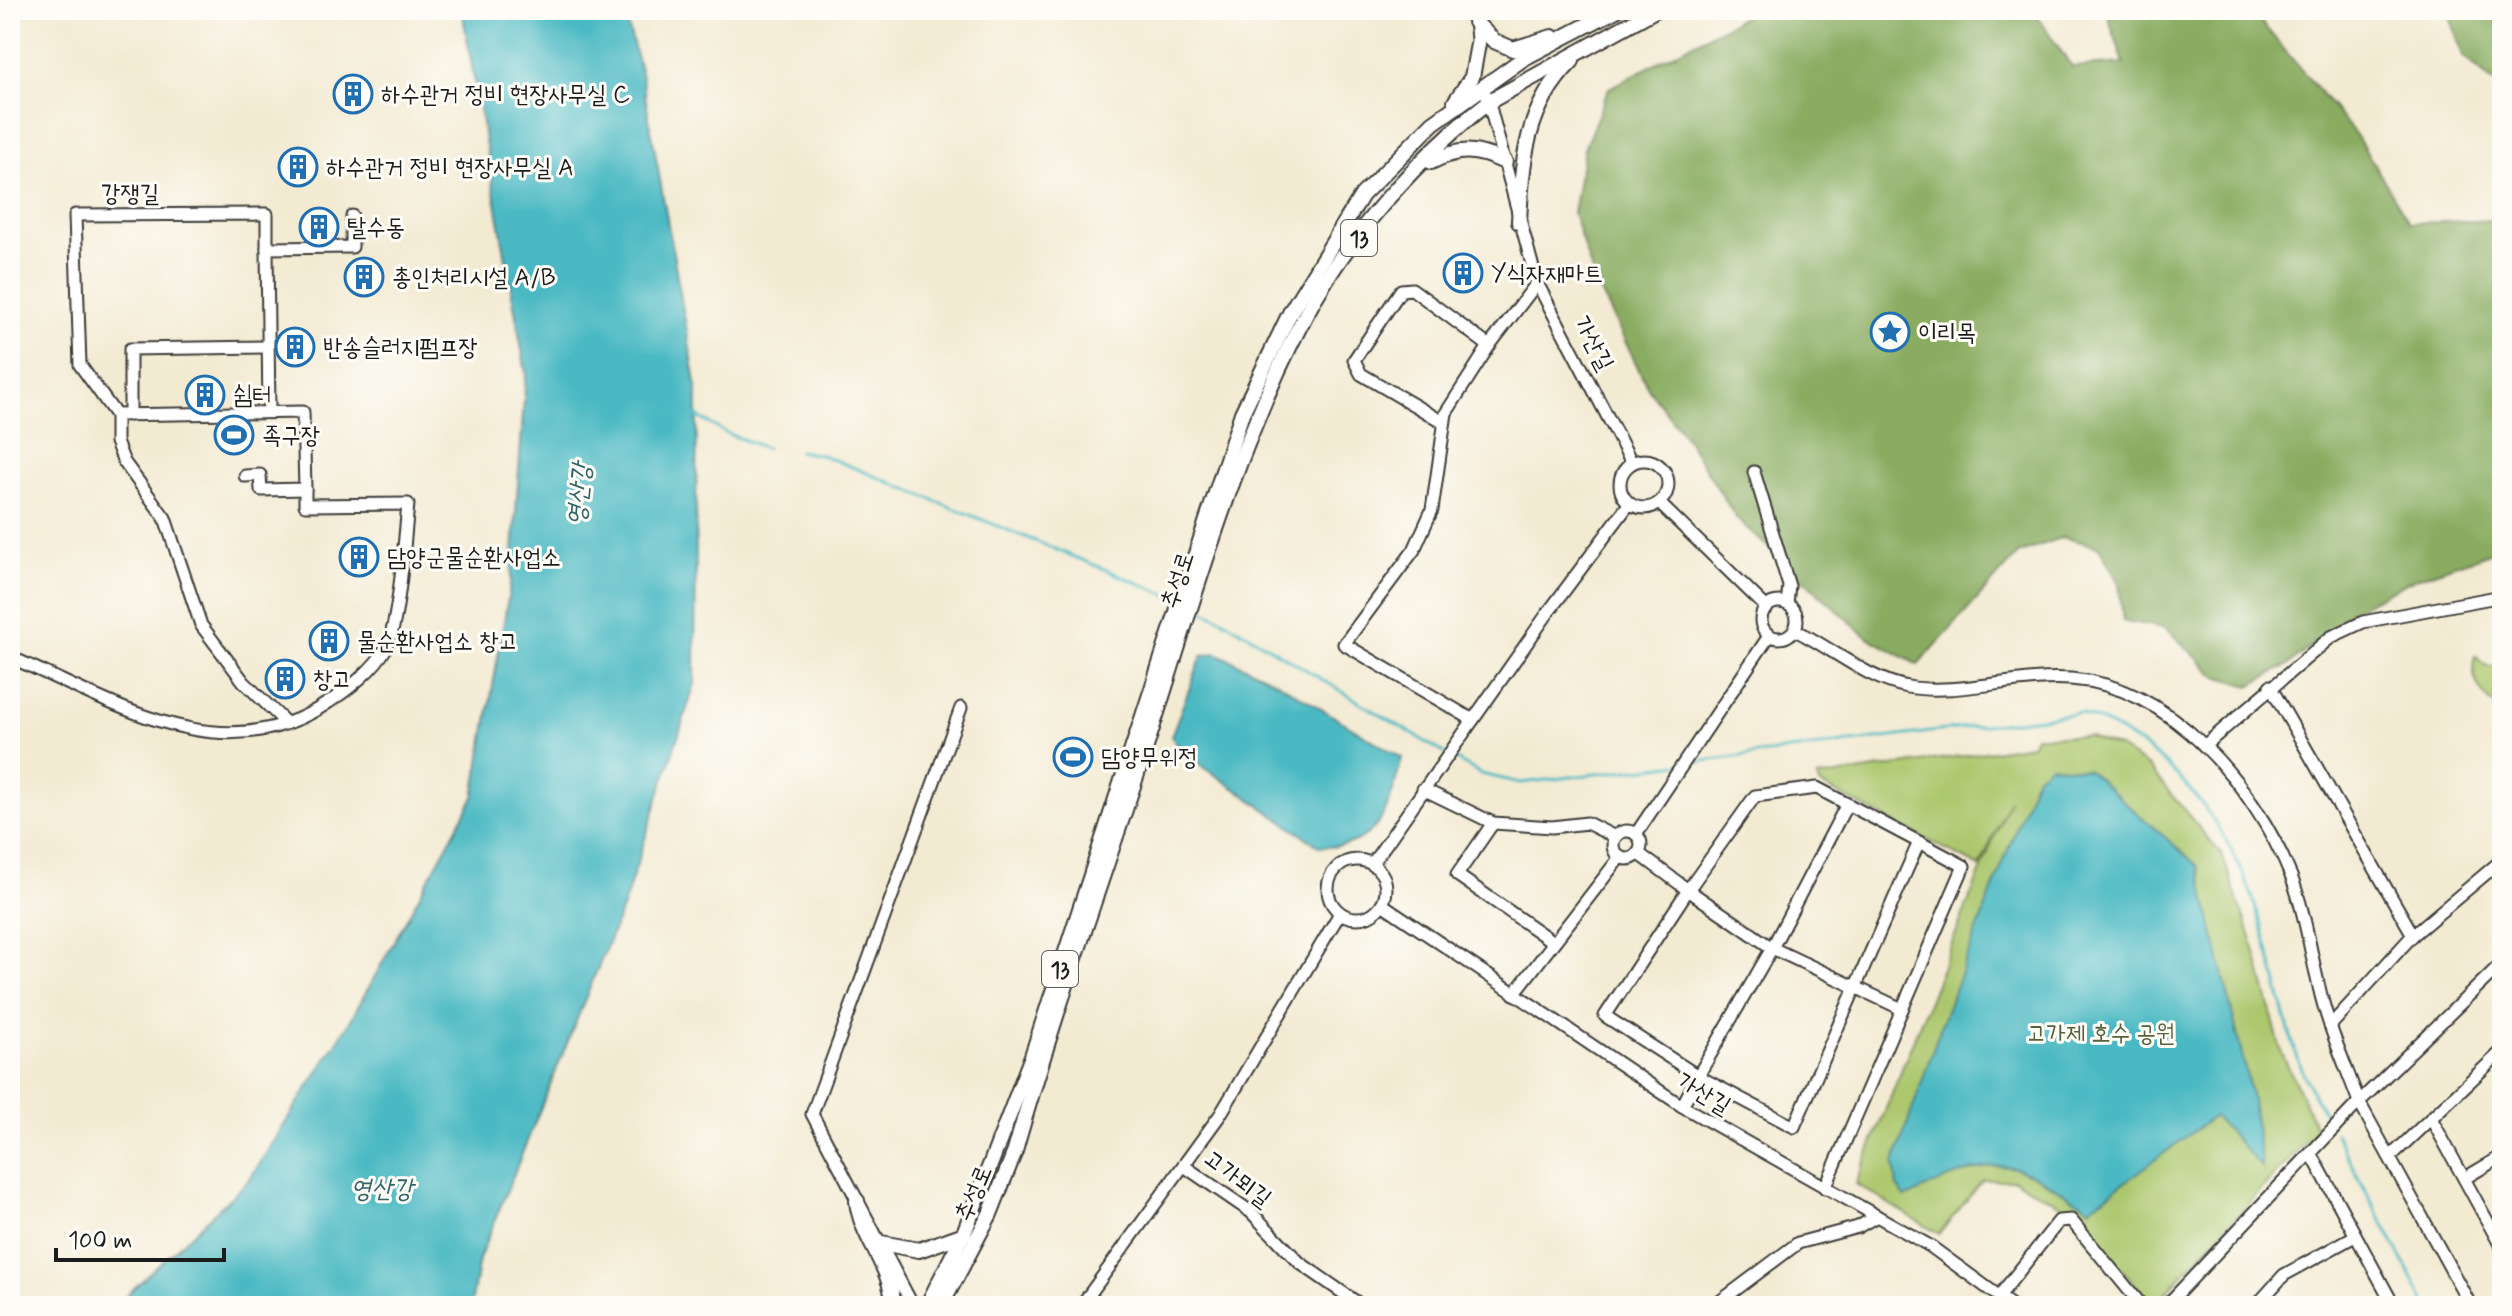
<svg xmlns="http://www.w3.org/2000/svg" width="2512" height="1316" viewBox="0 0 2512 1316" font-family="Mynerve,'Poor Story',sans-serif">
<style>
.green{fill:#acc76d;stroke:#647244;stroke-width:2}
.forest{fill:#89ac60;stroke:#52643e;stroke-width:2}
.water{fill:#4bb9c3;stroke:#346a70;stroke-width:2}
.lines{fill:none;stroke-linecap:round;stroke-linejoin:round}
.stream{stroke:#4bb9c3;stroke-width:3}
.minor-casing{stroke:#3c3b37;stroke-width:15}
.major-casing{stroke:#3c3b37;stroke-width:18}
.minor{stroke:#fff;stroke-width:11}
.major{stroke:#fff;stroke-width:14}
.labels{text-anchor:middle;stroke-width:6;stroke-linejoin:round;paint-order:stroke}
.shield{fill:#fdfcf7;stroke:#605f5e;stroke-width:2}
.shield-label{font-size:22px;font-weight:bold;fill:#1c1c1c}
.poi-label{font-size:24px;fill:#1c1c1c;stroke:#fdfcf7;text-anchor:start}
.street-label{font-size:24px;fill:#1c1c1c;stroke:#fdfcf7}
.park-label{font-size:24px;fill:#56603c;stroke:#fdfcf7}
.water-label{font-size:26px;font-style:italic;fill:#316367;stroke:#fdfcf7}
</style>
<rect width="100%" height="100%" fill="#fdfcf7"/>
<filter id="ink" filterUnits="userSpaceOnUse"><feTurbulence type="fractalNoise" baseFrequency=".0125" numOctaves="2"/><feDisplacementMap in="SourceGraphic" scale="16" xChannelSelector="R" yChannelSelector="G"/><feConvolveMatrix kernelMatrix="1 2 1 2 8 2 1 2 1" color-interpolation-filters="sRGB"/></filter>
<filter id="wash" filterUnits="userSpaceOnUse"><feTurbulence type="fractalNoise" baseFrequency=".006" numOctaves="4" result="noise"/><feDisplacementMap in="SourceGraphic" scale="32" xChannelSelector="R" yChannelSelector="G"/><feGaussianBlur stdDeviation="1.8" result="paint"/><feColorMatrix in="noise" values="0 0 0 0 0 0 0 0 0 0 0 0 0 0 0 0 0 1.4 0 .05"/><feComposite in="paint" operator="in"/></filter>
<g filter="url(#wash)">
<rect width="100%" height="100%" fill="#f3ead2"/>
<g class="green">
<path d="M2475,656L2488,666L2502,669V704L2496,706C2480,696 2469,675 2475,656Z"/>
<polygon points="2035,736 2087,736 2119,748 2148,767 2222,855 2255,949 2281,1051 2317,1130 2153,1306 2073,1211 2014,1180 1983,1180 1939,1234 1856,1184 2009,800 1980,867 1819,784 1817,778 2031,745"/>
</g>
<g class="forest">
<polygon points="1756,10 2033,10 2072,67 2124,63 2106,10 2251,10 2356,135 2410,223 2502,220 2502,549 2416,578 2353,610 2290,664 2250,686 2216,676 2166,628 2123,621 2119,583 2099,547 2063,537 2018,554 1918,665 1867,637 1737,519 1688,441 1648,388 1594,278 1573,213 1584,149 1609,88"/>
<polygon points="2448,10 2502,10 2502,90 2463,56"/>
</g>
<g class="water">
<polygon points="462,10 624,10 641,73 697,388 695,684 624,904 479,1259 471,1306 115,1306 249,1180 349,1023 474,797 511,580 526,373"/>
<path d="M1216,653L1277,682L1402,758C1389,807 1381,849 1320,847L1182,752L1171,736L1202,656Z"/>
<path d="M2050,765L2088,770L2198,866L2251,1094L2262,1168L2214,1116L2090,1208C2067,1195 2043,1178 2018,1169C1987,1158 1933,1184 1905,1198L1897,1187L1894,1163L1945,1014L2036,776Z"/>
</g>
<g class="lines">
<g class="stream">
<polyline points="693,414 728,434 766,448"/>
<polyline points="799,451 825,456 1178,599"/>
<polyline points="1196,607 1222,619 1444,753"/>
<polyline points="1451,757 1481,774 1521,783 1680,764"/>
<path d="M1688,763L2080,713C2169,744 2231,826 2258,914C2275,967 2283,1021 2303,1072C2310,1091 2322,1108 2331,1126"/>
<polyline points="2335,1133 2427,1306"/>
</g>
</g>
</g>
<g filter="url(#ink)">
<g class="lines">
<g class="minor-casing">
<g id="minor">
<polyline points="1474,10 1478,49"/>
<polyline points="1487,96 1537,283 1632,463"/>
<polyline points="267,248 267,214 75,215 80,365 116,415 116,442 124,462 165,518 201,625 244,682 286,723"/>
<polyline points="269,412 267,248 352,247 352,216"/>
<polyline points="116,415 303,412 305,489 261,490 260,475 245,476"/>
<polyline points="130,415 130,349 268,347"/>
<polyline points="1443,422 1361,374 1354,360 1401,290 1412,289 1489,346"/>
<circle cx="1644" cy="484" r="24"/>
<polyline points="1754,472 1789,586 1787,604"/>
<polyline points="1659,503 1767,608"/>
<circle cx="1779" cy="620" r="18"/>
<path d="M1795,630C1832,648 1866,679 1908,687C1957,696 2018,675 2071,679C2172,686 2255,787 2291,876C2305,912 2310,950 2319,987C2328,1027 2345,1064 2359,1102L2166,1306"/>
<path d="M10,657C112,701 222,775 329,702C348,690 375,668 386,648C399,625 405,534 408,504L305,505V489"/>
<polyline points="2270,686 2413,935 2330,1026"/>
<polyline points="1473,720 1344,644 1414,550 1432,510 1446,413 1489,346 1537,283"/>
<polyline points="2204,746 2331,637 2363,622 2502,596"/>
<polyline points="1423,789 1493,823 1552,827 1587,823 1615,837"/>
<polyline points="1847,804 1772,948 1698,1076 1605,1016 1688,890 1772,948 1902,1009"/>
<polyline points="1493,823 1457,875 1553,942"/>
<circle cx="1627" cy="845" r="14"/>
<polyline points="1636,834 1769,636"/>
<polyline points="1638,853 1688,890 1755,796 1817,788 1964,866 1825,1188"/>
<circle cx="1357" cy="889" r="29"/>
<polyline points="1372,864 1550,610 1629,504"/>
<polyline points="1382,904 1682,1106 1930,1246 2012,1306"/>
<polyline points="2413,935 2502,860"/>
<polyline points="1514,994 1620,857"/>
<polyline points="1682,1106 1698,1076 1794,1127 1919,842"/>
<polyline points="2432,1120 2502,1248"/>
<polyline points="2311,1153 2394,1306"/>
<polyline points="2390,1157 2502,1051"/>
<polyline points="1184,1166 1251,1212 1300,1263 1362,1306"/>
<polyline points="2465,1178 2502,1156"/>
<polyline points="2000,1295 2059,1221 2071,1220 2142,1306"/>
<polyline points="913,1306 812,1114 961,708"/>
<polyline points="1081,1306 1220,1115 1340,913"/>
<polyline points="1714,1306 1798,1243 1858,1227 1877,1216"/>
<polyline points="2256,1306 2284,1275 2355,1236"/>
<polyline points="2471,1306 2359,1102 2502,963"/>
</g>
</g>
<g class="major-casing">
<g id="major">
<polyline points="1475,22 1494,41 1513,49 1552,37"/>
<polyline points="1455,102 1472,77 1478,44"/>
<path d="M1431,162C1460,147 1476,149 1505,162"/>
<path d="M1519,222C1522,161 1526,106 1572,61"/>
<path d="M857,1201C861,1239 893,1267 893,1306"/>
<polyline points="881,1243 919,1250 964,1234"/>
<polyline points="927,1306 964,1233 1032,1056 1242,413 1291,311 1362,195 1433,123 1524,58 1616,10"/>
<path d="M941,1306L990,1214L1015,1151C1053,1017 1100,885 1144,753C1192,606 1233,452 1305,316C1345,239 1422,153 1490,101L1655,10"/>
</g>
</g>
<use href="#minor" class="minor"/>
<use href="#major" class="major"/>
</g>
</g>
<defs>
<g id="building-ring" transform="scale(2)"><circle r="9.5" fill="#fdfcf7" stroke="#1f6fb2" stroke-width="1.5"/><path d="M-4-6H4V6H1V3H-1V6H-4ZM-2.5-4.3h1.7v1.8h-1.7ZM.8-4.3h1.7v1.8H.8ZM-2.5-1h1.7V.8h-1.7ZM.8-1h1.7V.8H.8Z" fill="#1f6fb2"/></g>
<g id="sight-ring" transform="scale(2)"><circle r="9.5" fill="#fdfcf7" stroke="#1f6fb2" stroke-width="1.5"/><path d="M0-6L1.8-2.2L6-1.7L2.9 1.2L3.7 5.4L0 3.3L-3.7 5.4L-2.9 1.2L-6-1.7L-1.8-2.2Z" fill="#1f6fb2"/></g>
<g id="stadium-ring" transform="scale(2)"><circle r="9.5" fill="#fdfcf7" stroke="#1f6fb2" stroke-width="1.5"/><path d="M0-5a6.5 5 0 1 0 0 10a6.5 5 0 1 0 0-10ZM-3.5-1.8h7v3.6h-7Z" fill="#1f6fb2"/></g>
</defs>
<g fill-rule="evenodd">
<use href="#building-ring" x="353" y="94"/>
<use href="#building-ring" x="298" y="167"/>
<use href="#building-ring" x="319" y="227"/>
<use href="#building-ring" x="1463" y="273"/>
<use href="#building-ring" x="364" y="277"/>
<use href="#sight-ring" x="1890" y="332"/>
<use href="#building-ring" x="295" y="347"/>
<use href="#building-ring" x="205" y="395"/>
<use href="#stadium-ring" x="234" y="435"/>
<use href="#building-ring" x="359" y="557"/>
<use href="#building-ring" x="329" y="641"/>
<use href="#building-ring" x="285" y="679"/>
<use href="#stadium-ring" x="1073" y="757"/>
</g>
<g class="labels">
<g class="shield">
<rect x="1341" y="220" width="36" height="36" rx="6"/>
<rect x="1042" y="951" width="36" height="36" rx="6"/>
</g>
<g class="shield-label">
<text x="1359" y="246">13</text>
<text x="1060" y="977">13</text>
</g>
<g class="poi-label">
<text x="381" y="102">하수관거 정비 현장사무실 C</text>
<text x="326" y="175">하수관거 정비 현장사무실 A</text>
<text x="347" y="235">탈수동</text>
<text x="1491" y="281">Y식자재마트</text>
<text x="392" y="285">총인처리시설 A/B</text>
<text x="1918" y="340">이리목</text>
<text x="323" y="355">반송슬러지펌프장</text>
<text x="233" y="403">쉼터</text>
<text x="262" y="443">족구장</text>
<text x="387" y="565">담양군물순환사업소</text>
<text x="357" y="649">물순환사업소 창고</text>
<text x="313" y="687">창고</text>
<text x="1101" y="765">담양무위정</text>
</g>
<g class="street-label">
<text x="130" y="201">강쟁길</text>
<text transform="translate(1594 343) rotate(62)" y="8">가산길</text>
<text transform="translate(1177 580) rotate(-72)" y="8">추성로</text>
<text transform="translate(1704 1093) rotate(31)" y="8">가산길</text>
<text transform="translate(1238 1178) rotate(37)" y="8">고가뫼길</text>
<text transform="translate(973 1193) rotate(-67)" y="8">추성로</text>
</g>
<g class="park-label">
<text x="2101" y="1041">고가제 호수 공원</text>
</g>
<g class="water-label">
<text transform="translate(578 494) rotate(-84)" y="9">영산강</text>
<text x="382" y="1197">영산강</text>
</g>
</g>
<rect width="2512" height="1316" fill="none" stroke="#fdfcf7" stroke-width="40"/>
<path d="M56 1248v12h168v-12" fill="none" stroke="#1c1c1c" stroke-width="4"/>
<text x="68" y="1248" font-size="24" fill="#1c1c1c" stroke="#fdfcf7" stroke-width="6" paint-order="stroke">100 m</text>
</svg>
